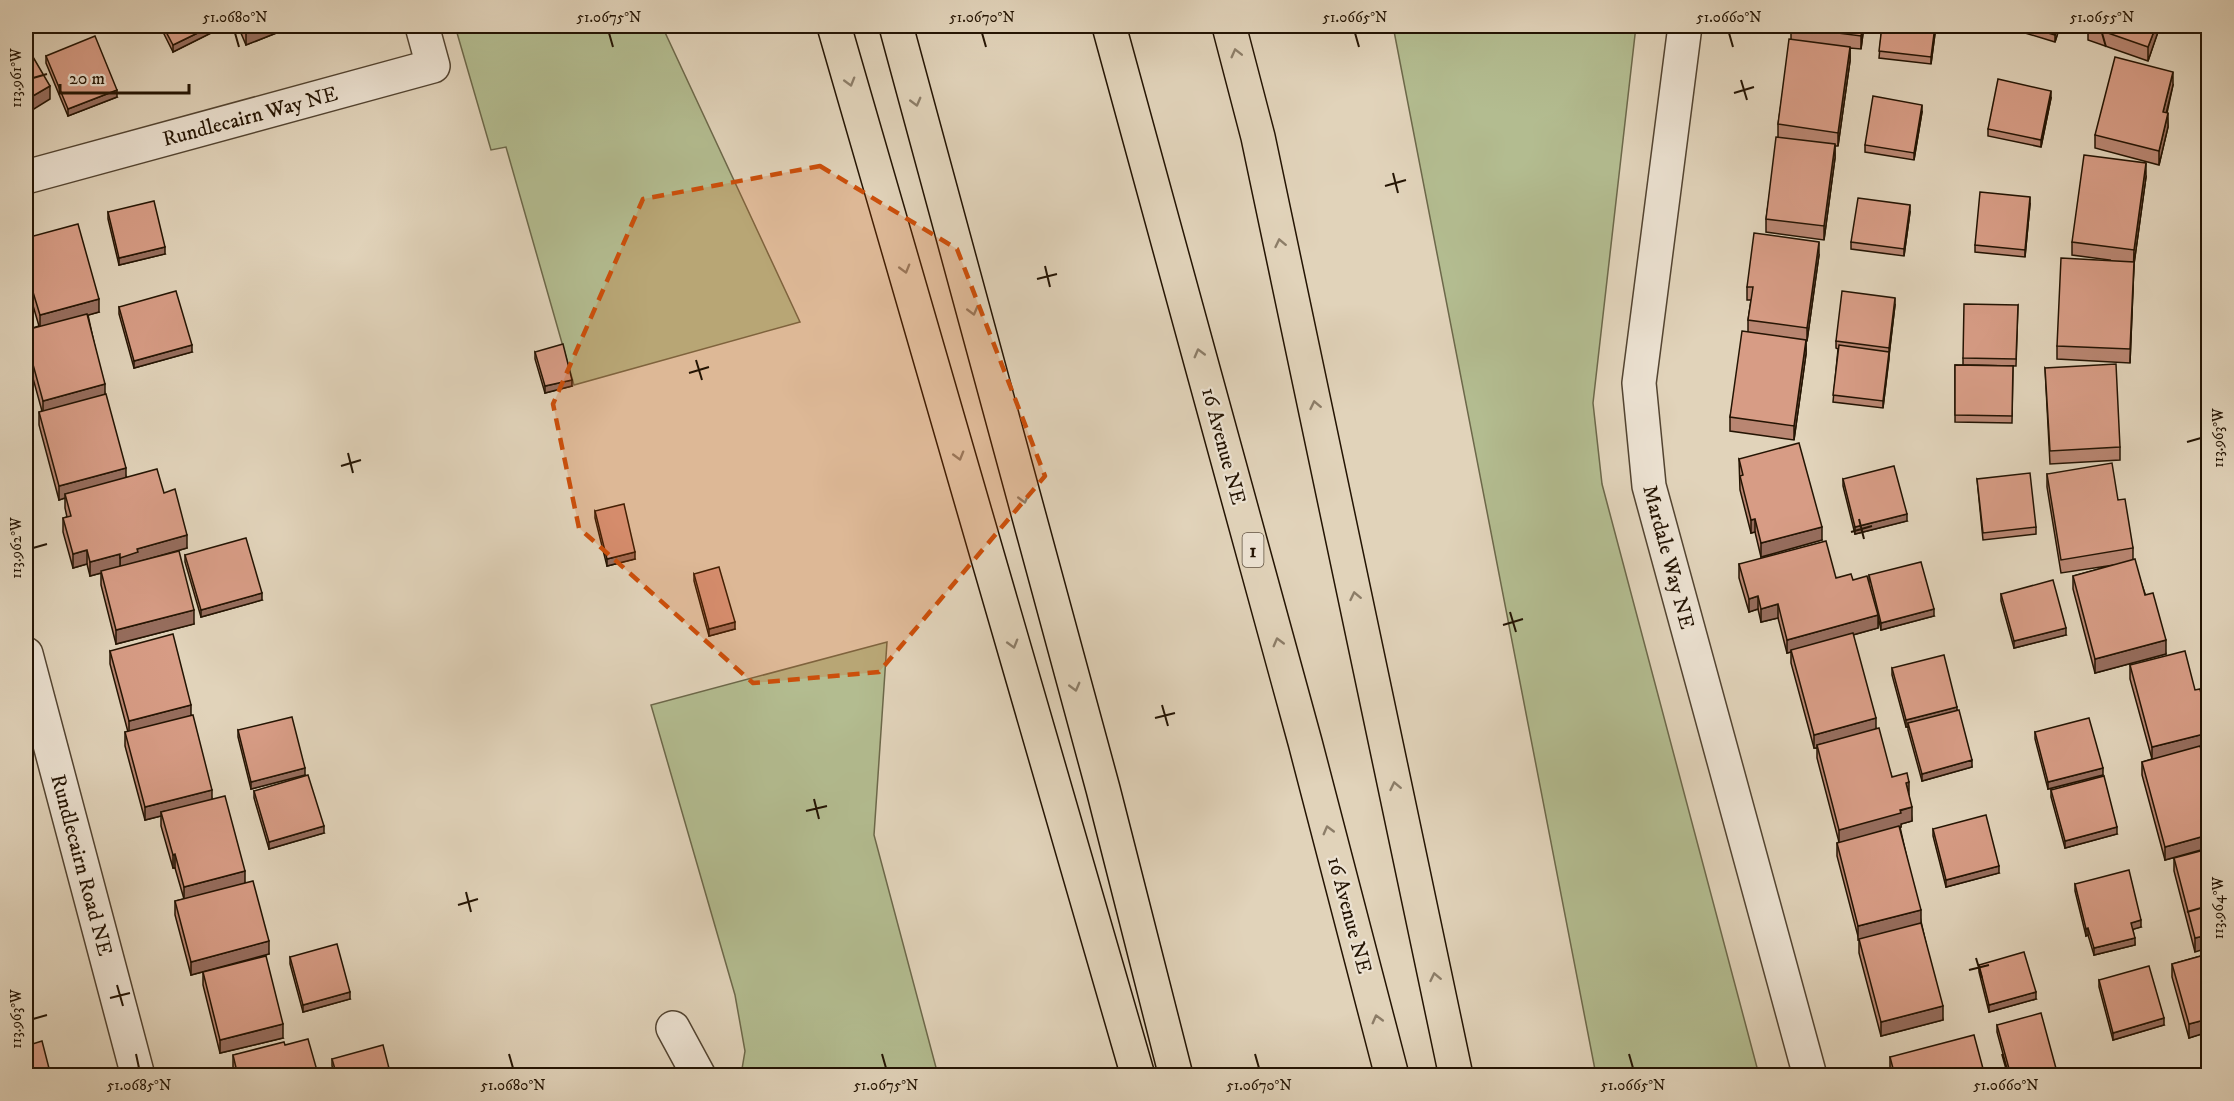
<svg xmlns="http://www.w3.org/2000/svg" width="2234" height="1101" viewBox="0 0 2234 1101" font-family="'IM FELL DW Pica',serif">
<style>
.green{fill:#b3bc90;stroke:#6c684a;stroke-width:1.5}
.lines{fill:none;stroke-linecap:round;stroke-linejoin:round}
.street-casing{stroke:#534431;stroke-width:36}
.highway-casing{stroke:#241403;stroke-width:36}
.street{stroke:#ece2d2;stroke-width:33}
.highway{stroke:#e1d3ba;stroke-width:33}
.wall{fill:#b98672;stroke:#241403;stroke-width:1.5}
.shaded-wall{fill:#966d5d;stroke:#241403;stroke-width:1.5}
.building{fill:#d79c85;stroke:#241403;stroke-width:1.5}
.oneway{stroke:#8c7d68}
.marked{fill:#cb4f0b;fill-opacity:0.2;stroke:#cb4f0b;stroke-width:4.5;stroke-dasharray:12 8;stroke-linejoin:round}
.ticks{fill:none;stroke:#241403;stroke-width:2}
.labels{text-anchor:middle;stroke-width:4.5;stroke-linejoin:round;paint-order:stroke}
.shield{fill:#ece2d2;stroke:#605241;stroke-width:1.5}
.shield-label{font-size:20px;font-weight:bold;fill:#241403}
.street-label{font-size:21px;fill:#241403;stroke:#ece2d2}
.neatline{fill:none;stroke:#241403;stroke-width:2}
.ticks-label{font-size:15px;text-anchor:middle;fill:#241403}
</style>
<rect width="100%" height="100%" fill="#e1d3ba"/>
<filter id="stains"><feTurbulence type="fractalNoise" baseFrequency=".00333" numOctaves="4"/><feColorMatrix values="0 0 0 0 .2 0 0 0 0 .09 0 0 0 0 .02 0 0 0 .5 -.17"/></filter>
<radialGradient id="worn" r=".72"><stop offset=".6" stop-color="#630" stop-opacity="0"/><stop offset="1" stop-color="#630" stop-opacity=".3"/></radialGradient>
<g class="green">
<polygon points="455,26 662,26 800,322 574,385 506,147 491,150"/>
<polygon points="1393,26 1636,26 1593,403 1602,484 1759,1075 1596,1075"/>
<polygon points="887,642 874,835 938,1075 741,1075 745,1051 735,995 651,705"/>
</g>
<g class="lines">
<g class="street-casing">
<g id="street">
<polyline points="1685,26 1639,383 1649,486 1810,1076"/>
<polyline points="26,177 433,66 422,26"/>
<polyline points="26,654 138,1076"/>
<polyline points="673,1028 699,1076"/>
</g>
</g>
<g class="highway-casing">
<g id="highway">
<polyline points="834,26 1138,1076"/>
<polyline points="896,26 1103,789 1176,1076"/>
<polyline points="1109,26 1305,742 1392,1076"/>
<polyline points="1229,26 1258,137 1456,1076"/>
</g>
</g>
<use href="#street" class="street"/>
<use href="#highway" class="highway"/>
</g>
<g class="wall">
<polygon points="160,26 221,26 221,28 173,52"/>
<polygon points="238,26 279,26 279,32 246,45"/>
<polygon points="1791,26 1864,26 1861,49 1850,48 1850,61 1838,146 1835,146 1835,158 1824,240 1766,232 1766,219 1778,137 1778,124 1791,39"/>
<polygon points="1882,26 1936,26 1931,64 1879,58"/>
<polygon points="2002,26 2060,26 2055,42"/>
<polygon points="2088,26 2160,26 2148,61 2088,40"/>
<polygon points="46,56 117,97 68,116 46,63"/>
<polygon points="2173,85 2167,113 2168,127 2159,165 2095,148 2095,135"/>
<polygon points="2051,98 2041,147 1988,136 1988,129"/>
<polygon points="1922,112 1914,160 1865,152 1865,145"/>
<polygon points="2146,177 2134,264 2130,363 2057,359 2057,346 2110,260 2072,255 2072,242"/>
<polygon points="2030,204 2025,257 1975,252 1975,245"/>
<polygon points="108,212 165,254 119,265 108,219"/>
<polygon points="1910,212 1904,256 1851,249 1851,242"/>
<polygon points="26,238 99,312 88,315 105,394 126,477 164,493 187,548 173,552 194,624 116,644 101,585 101,573 90,576 87,564 73,568 63,532 63,518 67,517 65,508 65,498 59,500 39,425 39,412 42,411 26,353 26,330 39,326 29,292"/>
<polygon points="1819,255 1807,341 1806,341 1806,354 1794,440 1730,431 1730,417 1748,332 1748,320 1751,300 1747,300 1747,287"/>
<polygon points="1895,305 1883,408 1833,402 1838,349 1836,348 1836,341"/>
<polygon points="2018,305 2016,366 1963,365 1963,358"/>
<polygon points="119,307 192,352 134,368 119,314"/>
<polygon points="535,352 572,386 545,393 535,359"/>
<polygon points="1955,365 2013,366 2012,423 1955,422"/>
<polygon points="2045,368 2120,447 2120,460 2050,464"/>
<polygon points="1739,459 1822,540 1761,557 1755,532 1751,533 1740,490"/>
<polygon points="2047,474 2118,500 2133,548 2133,559 2166,654 2095,673 2073,589 2073,576 2114,565 2061,573 2047,487"/>
<polygon points="1843,479 1907,521 1855,534 1843,486"/>
<polygon points="1977,479 2036,527 2036,534 1983,540"/>
<polygon points="595,511 635,559 607,566 595,518"/>
<polygon points="185,555 262,600 201,617 185,562"/>
<polygon points="1739,564 1869,582 1869,575 1934,616 1881,630 1878,616 1878,628 1853,635 1876,729 1892,777 1909,795 1912,821 1901,824 1901,827 1900,827 1943,1020 1881,1036 1859,953 1859,940 1837,856 1837,843 1839,842 1817,758 1817,748 1814,748 1791,663 1791,652 1787,653 1778,618 1761,622 1758,609 1749,612 1739,578"/>
<polygon points="694,574 735,629 709,636 694,581"/>
<polygon points="2001,594 2066,635 2014,648 2001,601"/>
<polygon points="110,651 191,715 212,799 245,883 269,954 191,975 175,915 175,901 184,899 175,868 173,868 161,826 161,816 145,820 125,746 125,732 128,732 110,664"/>
<polygon points="2130,665 2195,690 2208,723 2208,746 2200,748 2208,848 2165,860 2142,775 2142,762 2152,759 2130,679"/>
<polygon points="1892,668 1957,710 1972,767 1922,781 1908,730 1908,727 1906,727 1892,675"/>
<polygon points="238,730 305,775 251,789 238,737"/>
<polygon points="2035,732 2103,775 2048,789 2035,739"/>
<polygon points="2051,790 2117,834 2065,848 2051,797"/>
<polygon points="254,791 324,833 269,849 254,798"/>
<polygon points="1933,829 1999,873 1946,887 1933,836"/>
<polygon points="2208,849 2195,952 2174,871 2174,858"/>
<polygon points="2075,884 2141,927 2133,929 2135,945 2094,955 2088,935 2086,936 2075,891"/>
<polygon points="2208,954 2208,1032 2189,1038 2172,977 2172,964"/>
<polygon points="290,957 350,999 303,1012 290,964"/>
<polygon points="1979,965 2036,999 1989,1012 1979,972"/>
<polygon points="203,972 283,1038 220,1053 203,985"/>
<polygon points="2099,980 2164,1025 2113,1040 2099,987"/>
<polygon points="1997,1025 2057,1076 2009,1076 1997,1032"/>
<polygon points="285,1045 318,1076 235,1076 233,1069 233,1055"/>
<polygon points="1890,1057 1985,1076 1892,1076 1890,1071"/>
<polygon points="332,1059 391,1076 335,1076 332,1066"/>
</g>
<g class="shaded-wall">
<polygon points="212,26 221,26 221,28 173,52 173,45"/>
<polygon points="261,26 279,26 279,32 246,45 246,32"/>
<polygon points="1863,26 1864,26 1861,49 1861,36"/>
<polygon points="1935,26 1936,26 1931,64 1931,57"/>
<polygon points="2058,26 2060,26 2055,42 2055,35"/>
<polygon points="2156,26 2160,26 2148,61 2148,47"/>
<polygon points="1850,47 1850,61 1838,146 1838,133"/>
<polygon points="2173,72 2173,85 2163,126 2163,112"/>
<polygon points="50,86 50,99 26,114 26,100"/>
<polygon points="117,90 117,97 68,116 68,109"/>
<polygon points="2051,91 2051,98 2041,147 2041,140"/>
<polygon points="1922,105 1922,112 1914,160 1914,153"/>
<polygon points="2168,113 2168,127 2159,165 2159,151"/>
<polygon points="1835,144 1835,158 1824,240 1824,226"/>
<polygon points="2146,163 2146,177 2134,264 2130,363 2134,250"/>
<polygon points="2030,197 2030,204 2025,257 2025,250"/>
<polygon points="1910,205 1910,212 1904,256 1904,249"/>
<polygon points="1819,242 1819,255 1807,341 1807,328"/>
<polygon points="165,247 165,254 119,265 119,258"/>
<polygon points="29,279 29,292 26,293 26,280"/>
<polygon points="1895,298 1895,305 1889,355 1889,348"/>
<polygon points="99,299 99,312 40,329 40,315"/>
<polygon points="1806,340 1806,354 1794,440 1794,426"/>
<polygon points="192,345 192,352 134,368 134,361"/>
<polygon points="1889,352 1889,359 1883,408 1883,401"/>
<polygon points="572,380 572,386 545,393 545,386"/>
<polygon points="105,384 105,398 43,414 43,401"/>
<polygon points="126,468 126,482 65,494 65,498 59,500 59,486"/>
<polygon points="1907,514 1907,521 1855,534 1855,527"/>
<polygon points="1755,519 1755,532 1751,533 1751,520"/>
<polygon points="1822,527 1822,540 1761,557 1761,543"/>
<polygon points="187,535 187,548 138,562 120,571 120,558 137,549"/>
<polygon points="87,550 87,564 73,568 73,554"/>
<polygon points="635,552 635,559 607,566 607,559"/>
<polygon points="120,554 120,568 90,576 90,562"/>
<polygon points="262,593 262,600 201,617 201,610"/>
<polygon points="1758,596 1758,609 1749,612 1749,599"/>
<polygon points="1778,604 1778,618 1761,622 1761,609"/>
<polygon points="1934,609 1934,616 1881,630 1881,623"/>
<polygon points="194,610 194,624 116,644 116,630"/>
<polygon points="1878,615 1878,628 1791,652 1791,650 1791,652 1787,653 1787,640"/>
<polygon points="735,622 735,629 709,636 709,629"/>
<polygon points="2066,628 2066,635 2014,648 2014,641"/>
<polygon points="2166,640 2166,654 2095,673 2095,659"/>
<polygon points="191,705 191,719 129,735 129,721"/>
<polygon points="1957,707 1957,714 1908,723 1908,727 1906,727 1906,720"/>
<polygon points="1876,718 1876,731 1817,745 1817,748 1814,748 1814,735"/>
<polygon points="2208,733 2208,746 2152,761 2152,747"/>
<polygon points="1972,760 1972,767 1922,781 1922,774"/>
<polygon points="305,768 305,775 251,789 251,782"/>
<polygon points="2103,768 2103,775 2048,789 2048,782"/>
<polygon points="1909,782 1909,795 1906,783"/>
<polygon points="212,790 212,803 161,812 161,816 145,820 145,807"/>
<polygon points="1912,807 1912,821 1901,824 1901,827 1839,843 1839,830"/>
<polygon points="324,826 324,833 269,849 269,842"/>
<polygon points="2117,827 2117,834 2065,848 2065,841"/>
<polygon points="2208,835 2208,848 2165,860 2165,847"/>
<polygon points="175,854 175,868 173,868 173,855"/>
<polygon points="1999,866 1999,873 1946,887 1946,880"/>
<polygon points="245,871 245,884 184,900 184,887"/>
<polygon points="1921,910 1921,924 1858,940 1858,926"/>
<polygon points="2141,920 2141,927 2131,930 2131,923"/>
<polygon points="2088,928 2088,935 2086,936 2086,929"/>
<polygon points="2208,935 2208,948 2195,952 2195,938"/>
<polygon points="2135,938 2135,945 2094,955 2094,948"/>
<polygon points="269,941 269,954 191,975 191,962"/>
<polygon points="350,992 350,999 303,1012 303,1005"/>
<polygon points="2036,992 2036,999 1989,1012 1989,1005"/>
<polygon points="1943,1006 1943,1020 1881,1036 1881,1022"/>
<polygon points="2164,1018 2164,1025 2113,1040 2113,1033"/>
<polygon points="2208,1019 2208,1032 2189,1038 2189,1024"/>
<polygon points="283,1024 283,1038 220,1053 220,1040"/>
<polygon points="33,1029 33,1042 26,1044 26,1031"/>
<polygon points="2057,1072 2057,1076 2044,1076"/>
</g>
<g class="building">
<polygon points="163,26 212,26 173,45"/>
<polygon points="244,26 261,26 246,32"/>
<polygon points="1791,26 1863,26 1861,36 1791,27"/>
<polygon points="1882,26 1935,26 1931,57 1879,51"/>
<polygon points="2024,26 2058,26 2055,35"/>
<polygon points="2088,26 2156,26 2148,47"/>
<polygon points="95,36 117,90 68,109 46,56"/>
<polygon points="1789,39 1850,47 1838,133 1778,124"/>
<polygon points="26,45 50,86 26,100"/>
<polygon points="2115,57 2173,72 2163,112 2168,113 2159,151 2095,135"/>
<polygon points="1998,79 2051,91 2041,140 1988,129"/>
<polygon points="1873,96 1922,105 1914,153 1865,145"/>
<polygon points="1776,137 1835,144 1824,226 1766,219"/>
<polygon points="2084,155 2146,163 2134,250 2072,242"/>
<polygon points="1980,192 2030,197 2025,250 1975,245"/>
<polygon points="1858,198 1910,205 1904,249 1851,242"/>
<polygon points="154,201 165,247 119,258 108,212"/>
<polygon points="78,224 99,299 40,315 29,279 26,280 26,238"/>
<polygon points="1754,233 1819,242 1807,328 1748,320 1753,287 1747,287"/>
<polygon points="2061,258 2134,262 2130,349 2057,346"/>
<polygon points="176,291 192,345 134,361 119,307"/>
<polygon points="1842,291 1895,298 1889,348 1836,341"/>
<polygon points="1964,304 2018,305 2016,359 1963,358"/>
<polygon points="87,314 105,384 43,401 26,339 26,330"/>
<polygon points="1742,331 1806,340 1794,426 1730,417"/>
<polygon points="563,344 572,380 545,386 535,352"/>
<polygon points="1839,345 1889,352 1883,401 1833,395"/>
<polygon points="2116,364 2120,447 2050,451 2045,368"/>
<polygon points="1955,365 2013,366 2012,416 1955,415"/>
<polygon points="106,394 126,468 59,486 39,412"/>
<polygon points="1799,443 1822,527 1761,543 1755,519 1751,520 1740,476 1743,475 1739,459"/>
<polygon points="2112,463 2118,500 2125,499 2133,548 2061,560 2047,474"/>
<polygon points="1894,466 1907,514 1855,527 1843,479"/>
<polygon points="157,469 164,493 175,489 187,535 137,549 138,552 120,558 120,554 90,562 87,550 73,554 63,518 71,516 65,494"/>
<polygon points="2030,473 2036,527 1983,533 1977,479"/>
<polygon points="624,504 635,552 607,559 595,511"/>
<polygon points="246,538 262,593 201,610 185,555"/>
<polygon points="1826,541 1836,578 1851,574 1853,580 1867,576 1878,615 1787,640 1778,604 1761,609 1758,596 1749,599 1739,564"/>
<polygon points="179,551 194,610 116,630 101,571"/>
<polygon points="2135,559 2145,595 2153,593 2166,640 2095,659 2073,576"/>
<polygon points="1921,562 1934,609 1881,623 1869,575"/>
<polygon points="719,567 735,622 709,629 694,574"/>
<polygon points="2053,580 2066,628 2014,641 2001,594"/>
<polygon points="1853,633 1876,718 1814,735 1791,650"/>
<polygon points="173,634 191,705 129,721 110,651"/>
<polygon points="2185,651 2195,690 2200,689 2208,723 2208,733 2152,747 2130,665"/>
<polygon points="1944,655 1957,707 1906,720 1892,668"/>
<polygon points="1959,710 1972,760 1922,774 1908,723"/>
<polygon points="193,715 212,790 145,807 125,732"/>
<polygon points="292,717 305,768 251,782 238,730"/>
<polygon points="2089,718 2103,768 2048,782 2035,732"/>
<polygon points="1879,728 1892,777 1907,773 1909,782 1906,783 1912,807 1900,810 1901,813 1839,830 1817,745"/>
<polygon points="2200,746 2208,776 2208,835 2165,847 2142,762"/>
<polygon points="308,775 324,826 269,842 254,791"/>
<polygon points="2104,776 2117,827 2065,841 2051,790"/>
<polygon points="225,796 245,871 184,887 175,854 173,855 161,812"/>
<polygon points="1986,815 1999,866 1946,880 1933,829"/>
<polygon points="1899,826 1921,910 1858,926 1837,843"/>
<polygon points="2208,849 2208,935 2195,938 2174,858"/>
<polygon points="2129,870 2141,920 2131,923 2135,938 2094,948 2088,928 2086,929 2075,884"/>
<polygon points="253,881 269,941 191,962 175,901"/>
<polygon points="1921,923 1943,1006 1881,1022 1859,939"/>
<polygon points="337,944 350,992 303,1005 290,957"/>
<polygon points="2024,952 2036,992 1989,1005 1979,965"/>
<polygon points="2208,954 2208,1019 2189,1024 2172,964"/>
<polygon points="266,956 283,1024 220,1040 203,972"/>
<polygon points="2149,966 2164,1018 2113,1033 2099,980"/>
<polygon points="26,1000 33,1029 26,1031"/>
<polygon points="2041,1013 2057,1072 2044,1076 2011,1076 1997,1025"/>
<polygon points="1974,1035 1985,1076 1895,1076 1890,1057"/>
<polygon points="308,1039 318,1074 312,1076 238,1076 233,1055 284,1042 285,1045"/>
<polygon points="42,1041 51,1076 26,1076 26,1046"/>
<polygon points="383,1045 391,1076 337,1076 332,1059"/>
</g>
<defs><path id="oneway-chevron" d="M-2-3.5L2.5 0L-2 3.5" fill="none" stroke-width="1.6" stroke-linecap="round" stroke-linejoin="round" transform="scale(1.5)"/></defs>
<g class="oneway">
<use href="#oneway-chevron" transform="translate(1236 53) rotate(-104)"/>
<use href="#oneway-chevron" transform="translate(850 82) rotate(74)"/>
<use href="#oneway-chevron" transform="translate(916 102) rotate(75)"/>
<use href="#oneway-chevron" transform="translate(1280 243) rotate(-102)"/>
<use href="#oneway-chevron" transform="translate(905 269) rotate(74)"/>
<use href="#oneway-chevron" transform="translate(973 311) rotate(75)"/>
<use href="#oneway-chevron" transform="translate(1199 353) rotate(-105)"/>
<use href="#oneway-chevron" transform="translate(1315 405) rotate(-102)"/>
<use href="#oneway-chevron" transform="translate(959 456) rotate(74)"/>
<use href="#oneway-chevron" transform="translate(1024 499) rotate(75)"/>
<use href="#oneway-chevron" transform="translate(1355 596) rotate(-102)"/>
<use href="#oneway-chevron" transform="translate(1278 642) rotate(-105)"/>
<use href="#oneway-chevron" transform="translate(1013 644) rotate(74)"/>
<use href="#oneway-chevron" transform="translate(1075 687) rotate(75)"/>
<use href="#oneway-chevron" transform="translate(1395 786) rotate(-102)"/>
<use href="#oneway-chevron" transform="translate(1328 830) rotate(-105)"/>
<use href="#oneway-chevron" transform="translate(1435 977) rotate(-102)"/>
<use href="#oneway-chevron" transform="translate(1377 1019) rotate(-105)"/>
</g>
<path class="marked" d="M820,166L957,249L1045,476L879,672L753,683L579,528L553,404L643,199Z"/>
<path class="ticks" d="M235,33L239,47M609,33L613,47M982,33L986,47M1355,33L1359,47M1729,33L1733,47M2102,33L2106,47M33,78L47,74M1741,80L1747,100M1734,93L1754,87M1393,173L1398,193M1385,186L1406,180M1045,266L1050,287M1037,279L1057,274M696,360L702,380M689,373L709,367M2187,442L2201,438M348,453L353,473M341,466L361,460M1859,519L1864,539M1851,532L1872,526M33,548L47,544M1510,612L1516,632M1503,625L1523,619M1162,705L1168,726M1155,718L1175,713M814,799L819,819M806,811L827,806M466,892L471,912M458,905L478,899M2187,912L2201,908M1976,958L1982,978M1969,970L1989,965M117,985L123,1006M110,998L130,993M33,1019L47,1015M136,1054L139,1068M509,1054L513,1068M882,1054L886,1068M1255,1054L1259,1068M1629,1054L1633,1068M2002,1054L2006,1068"/>
<g class="labels">
<rect class="shield" x="1242.5" y="533" width="21" height="34" rx="4.5"/>
<g class="shield-label">
<text x="1253" y="557">1</text>
</g>
<g class="street-label">
<text transform="translate(250 116) rotate(-15)" y="7">Rundlecairn Way NE</text>
<text transform="translate(1224 446) rotate(75)" y="7">16 Avenue NE</text>
<text transform="translate(1669 557) rotate(75)" y="7">Mardale Way NE</text>
<text transform="translate(82 865) rotate(75)" y="7">Rundlecairn Road NE</text>
<text transform="translate(1350 915) rotate(75)" y="7">16 Avenue NE</text>
</g>
</g>
<rect width="2234" height="1101" fill="none" stroke="#e1d3ba" stroke-width="66"/>
<path d="M60 84v9h129v-9" fill="none" stroke="#241403" stroke-width="3"/>
<text x="69" y="84" font-size="18" fill="#241403" stroke="#ece2d2" stroke-width="4.5" paint-order="stroke">20 m</text>
<rect x="33" y="33" width="2168" height="1035" class="neatline"/>
<g class="ticks-label">
<text x="235" y="22">51.0680°N</text>
<text x="609" y="22">51.0675°N</text>
<text x="982" y="22">51.0670°N</text>
<text x="1355" y="22">51.0665°N</text>
<text x="1729" y="22">51.0660°N</text>
<text x="2102" y="22">51.0655°N</text>
<text transform="translate(16 78) rotate(-90)" y="5">113.961°W</text>
<text transform="translate(2218 438) rotate(-90)" y="5">113.963°W</text>
<text transform="translate(16 548) rotate(-90)" y="5">113.962°W</text>
<text transform="translate(2218 908) rotate(-90)" y="5">113.964°W</text>
<text transform="translate(16 1019) rotate(-90)" y="5">113.963°W</text>
<text x="139" y="1090">51.0685°N</text>
<text x="513" y="1090">51.0680°N</text>
<text x="886" y="1090">51.0675°N</text>
<text x="1259" y="1090">51.0670°N</text>
<text x="1633" y="1090">51.0665°N</text>
<text x="2006" y="1090">51.0660°N</text>
</g>
<rect width="100%" height="100%" filter="url(#stains)"/>
<rect width="100%" height="100%" fill="url(#worn)"/>
</svg>
